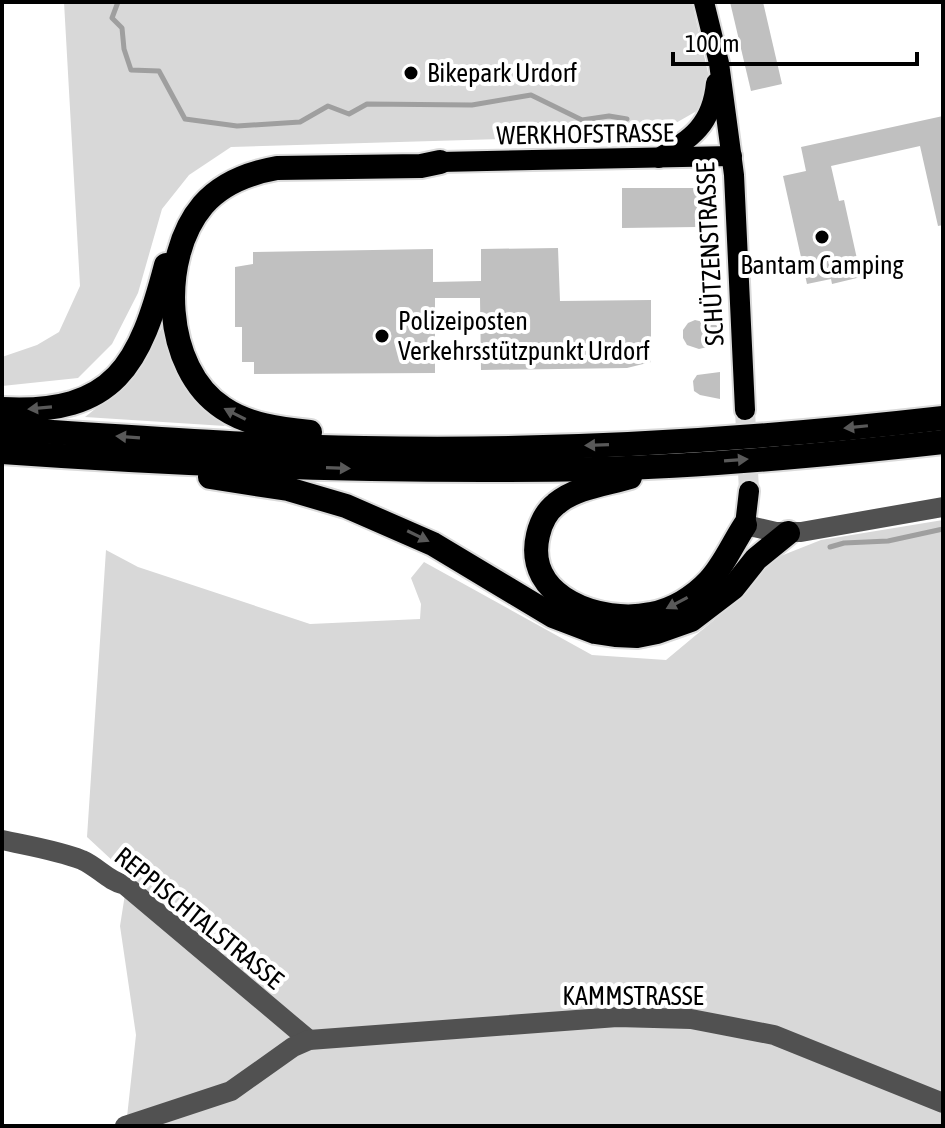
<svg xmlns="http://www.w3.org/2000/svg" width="945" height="1128" viewBox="0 0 945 1128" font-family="'Asap Condensed',sans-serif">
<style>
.green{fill:#d8d8d8}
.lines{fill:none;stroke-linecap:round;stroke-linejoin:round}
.stream{stroke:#9f9f9f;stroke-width:5}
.building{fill:#c0c0c0}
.major-tunnel{stroke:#d9d9d9;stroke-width:20;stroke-dasharray:20 10;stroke-linecap:butt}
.major-casing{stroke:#dbdbdb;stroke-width:24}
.highway-casing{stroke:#dbdbdb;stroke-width:28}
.minor{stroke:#515151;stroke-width:20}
.major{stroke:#000;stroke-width:20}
.highway{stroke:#000;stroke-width:24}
.oneway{fill:#595959}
.poi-dot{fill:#000;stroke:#fff;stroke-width:3}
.labels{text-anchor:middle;stroke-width:8;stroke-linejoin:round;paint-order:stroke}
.poi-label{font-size:26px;fill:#000;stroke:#fff;text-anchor:start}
.street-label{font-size:26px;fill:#000;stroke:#fff}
</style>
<rect width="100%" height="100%" fill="#fff"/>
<g class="green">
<polygon points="64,2 692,2 709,77 702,108 667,128 637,135 231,147 189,175 162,209 138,293 112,344 78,378 2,386 2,357 37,345 59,332 80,286"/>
<path d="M168,317L170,359L191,394L225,426L85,417C128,384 142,365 168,317Z"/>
<polygon points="943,520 943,1126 126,1126 136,1035 120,926 128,875 87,837 106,550 138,567 310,624 420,619 421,604 411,578 424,562 592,655 666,660 726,610 773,559 821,540"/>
</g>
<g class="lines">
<g class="stream">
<polyline points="118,2 112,18 122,28 124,49 131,70 159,71 185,119 237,126 300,122 328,106 349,114 367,104 472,105 531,95 582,120 609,116 627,119"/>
<polyline points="830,547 844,543 888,541 943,529"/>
</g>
</g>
<g class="building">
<polygon points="730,2 763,2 782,84 751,91"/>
<polygon points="943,116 943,225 938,226 920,146 831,166 839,201 844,200 861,277 832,284 831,279 807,284 783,176 806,171 801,147"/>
<polygon points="622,188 697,188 697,227 622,228"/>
<polygon points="558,248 560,301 651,300 651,362 627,368 481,370 480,298 435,298 435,373 254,374 254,362 242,362 242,327 235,327 235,267 253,264 253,252 433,249 433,282 481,281 481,249"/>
<polygon points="695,320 720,326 720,344 699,349 687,345 683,338 683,330 688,323"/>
<polygon points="720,372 720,399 700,395 694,391 693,381 697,375"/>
</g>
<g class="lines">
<polyline class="major-tunnel" points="745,410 749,491"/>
<g class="major-casing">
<g id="major">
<polyline points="704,2 719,63 734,175 745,410"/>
<path d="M659,158C692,138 712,125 716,83"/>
<polyline points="440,162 732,156"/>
<polyline points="745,525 749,491"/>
</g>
</g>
<g class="highway-casing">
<g id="highway">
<path d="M2,409C116,415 140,364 166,265"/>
<path d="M2,429C123,436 243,446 364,448C557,452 751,440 943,418"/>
<path d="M310,432C280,429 248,425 223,408C163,369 158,258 203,205C222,183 249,173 277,168L421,166L440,162"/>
<path d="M2,452C199,466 397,473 594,469C710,466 827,455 943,442"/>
<polyline points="210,477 288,489 346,506 433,544 553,616 595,632 615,635 637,636 657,632 691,620 733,588 756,559 788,533"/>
<path d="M630,477C607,484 576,487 556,504C546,512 541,522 538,535C523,598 602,625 651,614C673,610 694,597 709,581C724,565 733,543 745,525"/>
</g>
</g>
<g class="minor">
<polyline points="745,525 776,532 801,532 943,507"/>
<path d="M2,840C29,846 56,850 82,860C98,867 108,881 125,885L309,1040"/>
<polyline points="125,1126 231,1091 293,1047 309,1040 617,1017 691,1019 774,1035 943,1103"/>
</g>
<use href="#major" class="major"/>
<use href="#highway" class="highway"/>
</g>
<defs><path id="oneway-solid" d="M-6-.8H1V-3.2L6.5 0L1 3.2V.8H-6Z" transform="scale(2)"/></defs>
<g class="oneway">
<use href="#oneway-solid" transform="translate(40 408) rotate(175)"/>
<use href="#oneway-solid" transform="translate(235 414) rotate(-153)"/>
<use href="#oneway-solid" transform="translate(856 427) rotate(174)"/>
<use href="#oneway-solid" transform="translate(128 437) rotate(-176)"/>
<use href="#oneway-solid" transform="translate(597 445) rotate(178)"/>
<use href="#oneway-solid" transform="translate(736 460) rotate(-4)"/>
<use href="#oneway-solid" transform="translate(338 468) rotate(2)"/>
<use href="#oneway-solid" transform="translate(418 536) rotate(26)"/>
<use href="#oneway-solid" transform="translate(677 603) rotate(152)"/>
</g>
<g class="poi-dot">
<circle cx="411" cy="73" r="8"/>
<circle cx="822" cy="237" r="8"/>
<circle cx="382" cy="336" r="8"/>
</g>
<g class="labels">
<g class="poi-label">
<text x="427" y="82">Bikepark Urdorf</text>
<text x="822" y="274" text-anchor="middle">Bantam Camping</text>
<text x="398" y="330">Polizeiposten<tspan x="398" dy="30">Verkehrsstützpunkt Urdorf</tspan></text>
</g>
<g class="street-label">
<text transform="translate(585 134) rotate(-1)" y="9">WERKHOFSTRASSE</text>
<text transform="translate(710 254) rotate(-93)" y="9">SCHÜTZENSTRASSE</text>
<text transform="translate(199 918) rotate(39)" y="9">REPPISCHTALSTRASSE</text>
<text x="633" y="1005">KAMMSTRASSE</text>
</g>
</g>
<rect width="945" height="1128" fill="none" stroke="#000000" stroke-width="8"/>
<path d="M673 52v12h244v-12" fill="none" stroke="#000000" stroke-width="4"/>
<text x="685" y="52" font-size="24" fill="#000000" stroke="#ffffff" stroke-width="6" paint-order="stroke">100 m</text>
</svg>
